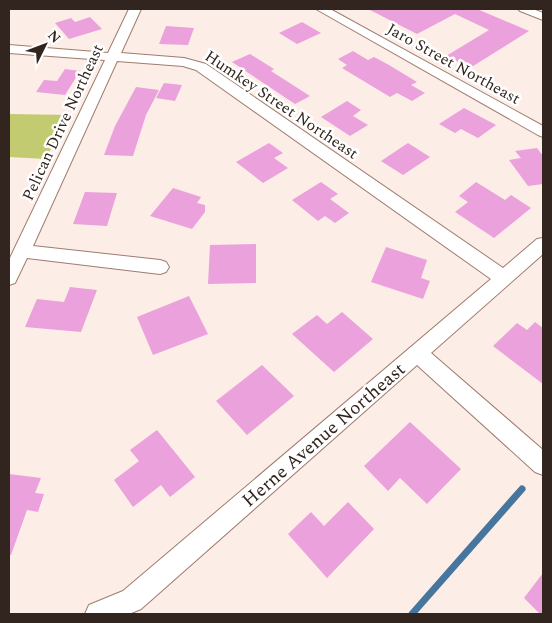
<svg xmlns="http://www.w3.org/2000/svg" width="552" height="623" viewBox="0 0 552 623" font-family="Spectral,serif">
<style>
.green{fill:#c3cb71}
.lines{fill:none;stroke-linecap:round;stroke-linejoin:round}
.stream{stroke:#46769e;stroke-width:7}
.building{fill:#eaa1dc}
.street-casing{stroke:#9e7d6f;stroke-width:2}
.street{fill:#fff;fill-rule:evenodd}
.labels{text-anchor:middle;stroke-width:5;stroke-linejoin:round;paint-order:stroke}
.far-street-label{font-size:16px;fill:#32251f;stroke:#fff}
.street-label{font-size:19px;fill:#32251f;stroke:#fff}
</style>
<rect width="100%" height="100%" fill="#fdede7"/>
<polygon class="green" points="9,114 72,115 45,159 9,157"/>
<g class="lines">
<polyline class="stream" points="412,614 522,489"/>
</g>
<g class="building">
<polygon points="368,9 477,9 529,31 470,68 446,56 489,30 455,14 417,34"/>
<polygon points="90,17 102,29 69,39 55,23 71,18 75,22"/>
<polygon points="302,22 321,33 297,44 279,33"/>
<polygon points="166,26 194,28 188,45 159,44"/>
<polygon points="353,51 368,60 374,57 389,65 417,82 411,85 425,93 412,101 397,93 390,97 342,68 347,65 338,59"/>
<polygon points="250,54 274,69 271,71 310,96 295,104 232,62"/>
<polygon points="65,69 80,71 65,95 36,92 44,80 57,81"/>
<polygon points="164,83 182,85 175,101 156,98"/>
<polygon points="136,87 159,90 146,115 133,156 104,155 115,126"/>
<polygon points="347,101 361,110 353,116 368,125 350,136 321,117"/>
<polygon points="464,108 496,125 478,138 461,129 455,133 439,124"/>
<polygon points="269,143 283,153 274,158 288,168 263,183 236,162"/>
<polygon points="408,143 430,157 403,175 381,161"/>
<polygon points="537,148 543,156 543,184 528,186 509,160 521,158 515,151"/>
<polygon points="321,182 338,194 330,199 349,213 335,223 325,216 318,221 292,200"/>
<polygon points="476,182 505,200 511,195 531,208 494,238 455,212 468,202 459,196"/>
<polygon points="173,188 201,197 197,203 205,205 205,212 192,229 150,216"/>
<polygon points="85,192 117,193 107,226 73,224"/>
<polygon points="256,244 256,283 208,284 210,245"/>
<polygon points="386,247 427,260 421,278 430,281 423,299 371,282"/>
<polygon points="70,287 97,290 81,332 25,327 37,299 64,302"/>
<polygon points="189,296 208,334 153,355 137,317"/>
<polygon points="342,312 373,339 334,372 292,334 317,315 327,324"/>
<polygon points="535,322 543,328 543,384 493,346 517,323 527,330"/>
<polygon points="262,365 294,396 247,435 216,401"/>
<polygon points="410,422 461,469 427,504 400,478 388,491 364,466"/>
<polygon points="157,430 195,477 170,497 161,485 133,507 114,480 139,461 130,450"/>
<polygon points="9,474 41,478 35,493 44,494 38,512 27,510 11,555 9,555"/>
<polygon points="348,502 374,529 327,578 288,534 311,512 324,526"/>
<polygon points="543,573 543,614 540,614 524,598"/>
</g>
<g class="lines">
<g class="street-casing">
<g id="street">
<polygon points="129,9 141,9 121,53 184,58 206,64 503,268 537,239 543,238 543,254 431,353 543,450 543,475 535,472 417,365 141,609 129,614 85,614 89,605 123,591 491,279 196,70 183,66 117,61 33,246 160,260 166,262 169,267 166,272 160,274 27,258 15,283 9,285 9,260 105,60 9,53 9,45 108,53"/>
<polygon points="316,9 330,9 543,126 543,137 538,135"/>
<polygon points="518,9 533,9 543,13 543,20 520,11"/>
</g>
</g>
<use href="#street" class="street"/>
</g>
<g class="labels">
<g class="far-street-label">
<text transform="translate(454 63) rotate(29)" y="6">Jaro Street Northeast</text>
<text transform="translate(282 104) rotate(34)" y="6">Humkey Street Northeast</text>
<text transform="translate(62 122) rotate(-65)" y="6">Pelican Drive Northeast</text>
</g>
<g class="street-label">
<text transform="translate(323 434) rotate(-41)" y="7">Herne Avenue Northeast</text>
</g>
</g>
<rect width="552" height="623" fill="none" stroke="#32251f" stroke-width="20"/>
<g transform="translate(45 45) rotate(48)" stroke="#ffffff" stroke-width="4" paint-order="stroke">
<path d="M0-4L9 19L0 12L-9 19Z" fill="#32251f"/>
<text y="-8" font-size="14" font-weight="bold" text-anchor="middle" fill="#32251f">N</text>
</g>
</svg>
